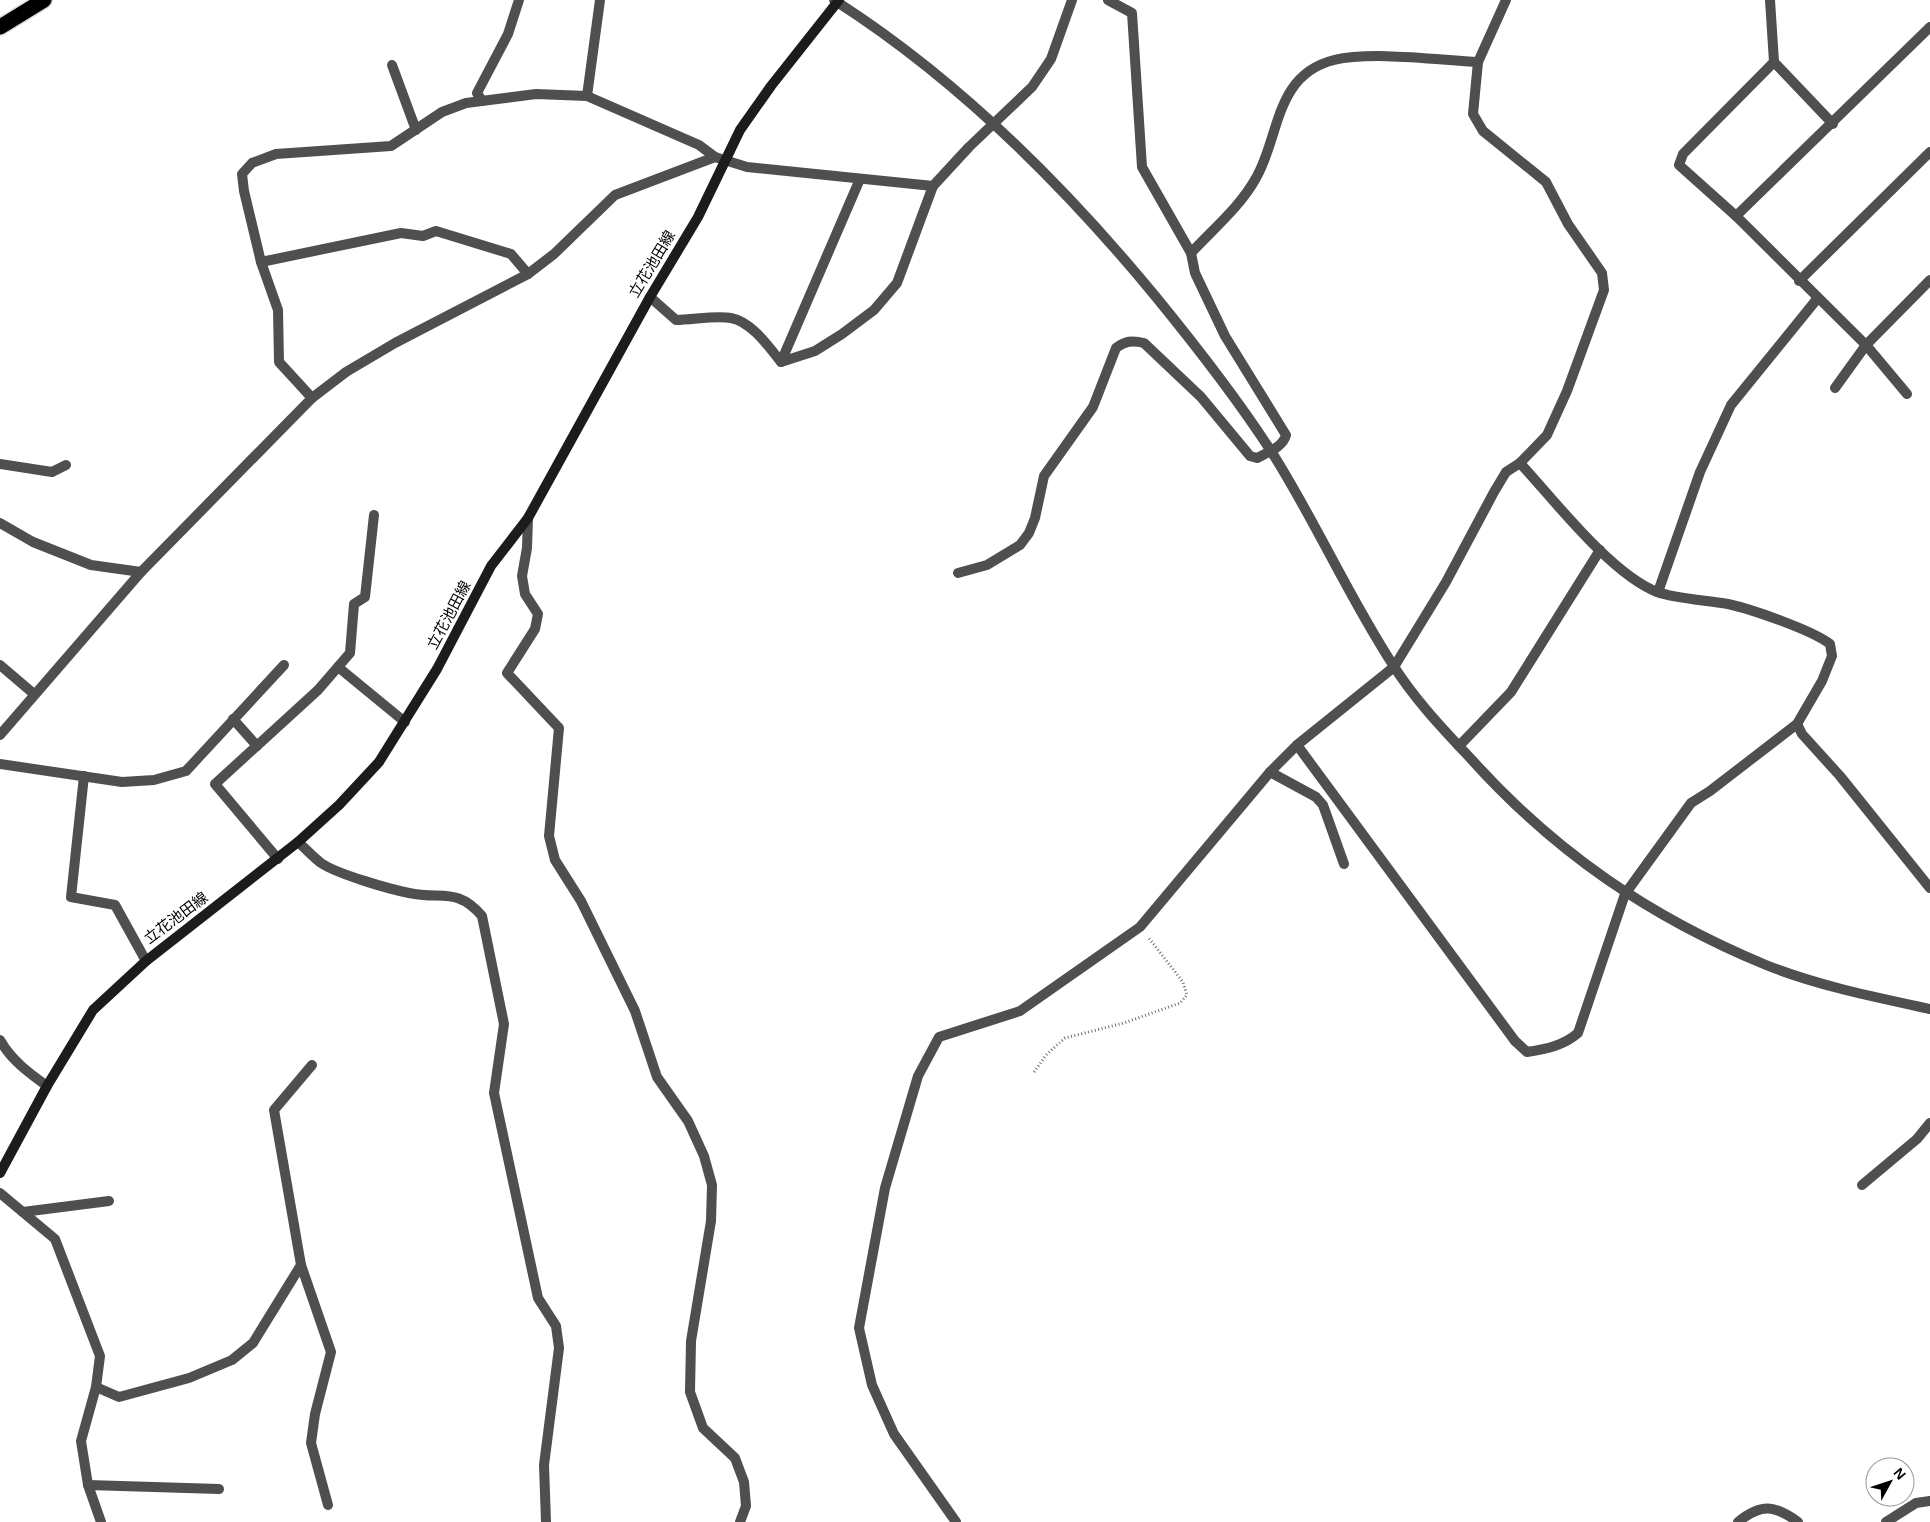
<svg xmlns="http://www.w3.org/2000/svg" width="1930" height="1522" viewBox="0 0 1930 1522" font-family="Arial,'Noto Sans JP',sans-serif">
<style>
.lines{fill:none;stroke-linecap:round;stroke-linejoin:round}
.motorway-casing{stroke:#dbdbdb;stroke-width:18}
.path{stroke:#717171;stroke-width:3;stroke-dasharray:1 2.5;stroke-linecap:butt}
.minor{stroke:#4f4f4f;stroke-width:10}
.tertiary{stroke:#4f4f4f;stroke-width:10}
.secondary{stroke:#1c1c1c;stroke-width:10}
.motorway{stroke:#000;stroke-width:15}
.labels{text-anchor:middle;stroke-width:4;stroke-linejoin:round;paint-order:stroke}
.street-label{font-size:15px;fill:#000;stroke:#fff}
</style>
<rect width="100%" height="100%" fill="#fff"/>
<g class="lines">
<g class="motorway-casing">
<polyline id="motorway" points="0,27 44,0"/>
</g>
<polyline class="path" points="1034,1072 1047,1054 1065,1038 1124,1023 1180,1003 1187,995 1183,982 1148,937"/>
<g class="minor">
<polyline points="1770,0 1774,62 1833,124"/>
<polyline points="1774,62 1683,154 1679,165 1736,216 1866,345 1907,394"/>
<polyline points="392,65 416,130"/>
<polyline points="587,96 600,0"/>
<polyline points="482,101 477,93 508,34 519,0"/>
<polyline points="1736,216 1930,27"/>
<path d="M1191,253C1213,229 1240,207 1256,178C1280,137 1274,75 1334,60C1372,51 1438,60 1478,62"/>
<polyline points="261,262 401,233 423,236 436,231 511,254 528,274"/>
<polyline points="1799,281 1930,152"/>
<path d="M650,297L676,320C693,320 715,315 731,318C752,322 769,347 781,362L815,351L842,334L874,310L897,283L933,186"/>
<polyline points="781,362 860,179"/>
<polyline points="1835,388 1866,345 1930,280"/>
<polyline points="312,398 279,362 278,310 261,262 244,191 242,174 252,163 276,154 391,146 442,112 466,103 536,94 587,96 699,145 715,157"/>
<polyline points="0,464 52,472 66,465"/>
<polyline points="528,518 527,548 522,576 525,594 538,614 535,629 507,673 559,728 549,836 555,860 581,901 635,1011 657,1077 688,1121 704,1156 712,1185 711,1221 691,1341 690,1392 703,1428 735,1458 744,1482 746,1506 740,1522"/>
<polyline points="0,523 33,542 91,565 141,572"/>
<path d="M958,573L987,565L1020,545L1029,533L1035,518L1044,476L1093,407L1116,348C1125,341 1132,340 1144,343L1201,397L1250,456L1257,458C1268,452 1283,447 1286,435L1225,336L1195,273L1191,253L1142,167L1132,13L1108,0"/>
<polyline points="1658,592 1700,472 1731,405 1817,299"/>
<polyline points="0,665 34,694"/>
<polyline points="338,667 405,722"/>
<polyline points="233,719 257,746"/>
<polyline points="1797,724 1802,734 1840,776 1930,888"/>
<polyline points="0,735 141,572 312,398 346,372 395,343 528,274 554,254 615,195 715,157 747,167 933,186 969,147 1032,87 1051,59 1072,0"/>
<path d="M1297,745L1515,1041L1527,1052C1546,1049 1563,1046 1578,1033L1625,894L1691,803L1710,791L1797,724L1822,681L1832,656L1830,644C1812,630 1751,609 1728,604C1707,600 1677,599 1657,592C1611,574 1554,500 1520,463L1547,435L1567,391L1604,290L1602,273L1568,224L1546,182L1483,131L1473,114L1478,62L1506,0"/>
<polyline points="1459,746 1511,692 1600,550"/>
<polyline points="0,764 122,782 154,780 186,771 284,665"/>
<polyline points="1270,772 1316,797 1323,805 1344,864"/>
<polyline points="84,776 71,897 115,905 146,961"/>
<path d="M298,842C306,849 313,857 321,863C337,874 389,889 409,893C442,900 457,887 482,916L504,1024L494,1093L538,1298L556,1326L559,1348L544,1465L546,1522"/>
<polyline points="278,859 215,784 318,690 350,653 354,604 365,597 374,515"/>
<path d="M0,1040C11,1060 29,1073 47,1086"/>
<polyline points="312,1065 274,1110 301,1265 331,1352 315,1414 311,1443 328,1505"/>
<polyline points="1862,1185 1917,1139 1930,1123"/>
<polyline points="0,1193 55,1239 100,1356 96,1387 81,1441 88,1485 101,1522"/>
<polyline points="23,1212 109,1201"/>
<polyline points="96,1387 119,1397 189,1378 232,1360 253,1343 301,1265"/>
<polyline points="88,1485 219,1489"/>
<polyline points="956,1522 894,1434 872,1385 859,1328 885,1188 918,1076 939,1037 1020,1011 1140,927 1270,772 1297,745 1394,667 1446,582 1494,492 1506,472 1520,463"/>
<path d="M1738,1522C1761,1503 1775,1505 1798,1522"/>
<polyline points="1886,1522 1916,1503 1930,1501"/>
</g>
<path class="tertiary" d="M834,0C958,79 1063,184 1156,297C1196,346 1236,397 1271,451C1315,520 1348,596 1393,665C1415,700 1444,730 1472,760C1556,853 1650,917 1766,965C1819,986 1875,997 1930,1009"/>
<polyline class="secondary" points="0,1173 47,1086 93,1010 146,961 298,842 339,805 379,762 437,669 491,566 528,518 650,297 698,217 740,130 771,86 839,0"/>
<use href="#motorway" class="motorway"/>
</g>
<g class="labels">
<g class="street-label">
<text transform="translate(652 264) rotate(-59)" y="5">立花池田線</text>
<text transform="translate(449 615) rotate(-62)" y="5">立花池田線</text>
<text transform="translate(176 918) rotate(-37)" y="5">立花池田線</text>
</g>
</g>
<g transform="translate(1890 1482) rotate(50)"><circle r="24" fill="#ffffff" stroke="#999999"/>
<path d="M0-4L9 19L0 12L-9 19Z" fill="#000000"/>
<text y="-8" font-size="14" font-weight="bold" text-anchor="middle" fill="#000000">N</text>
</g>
</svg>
